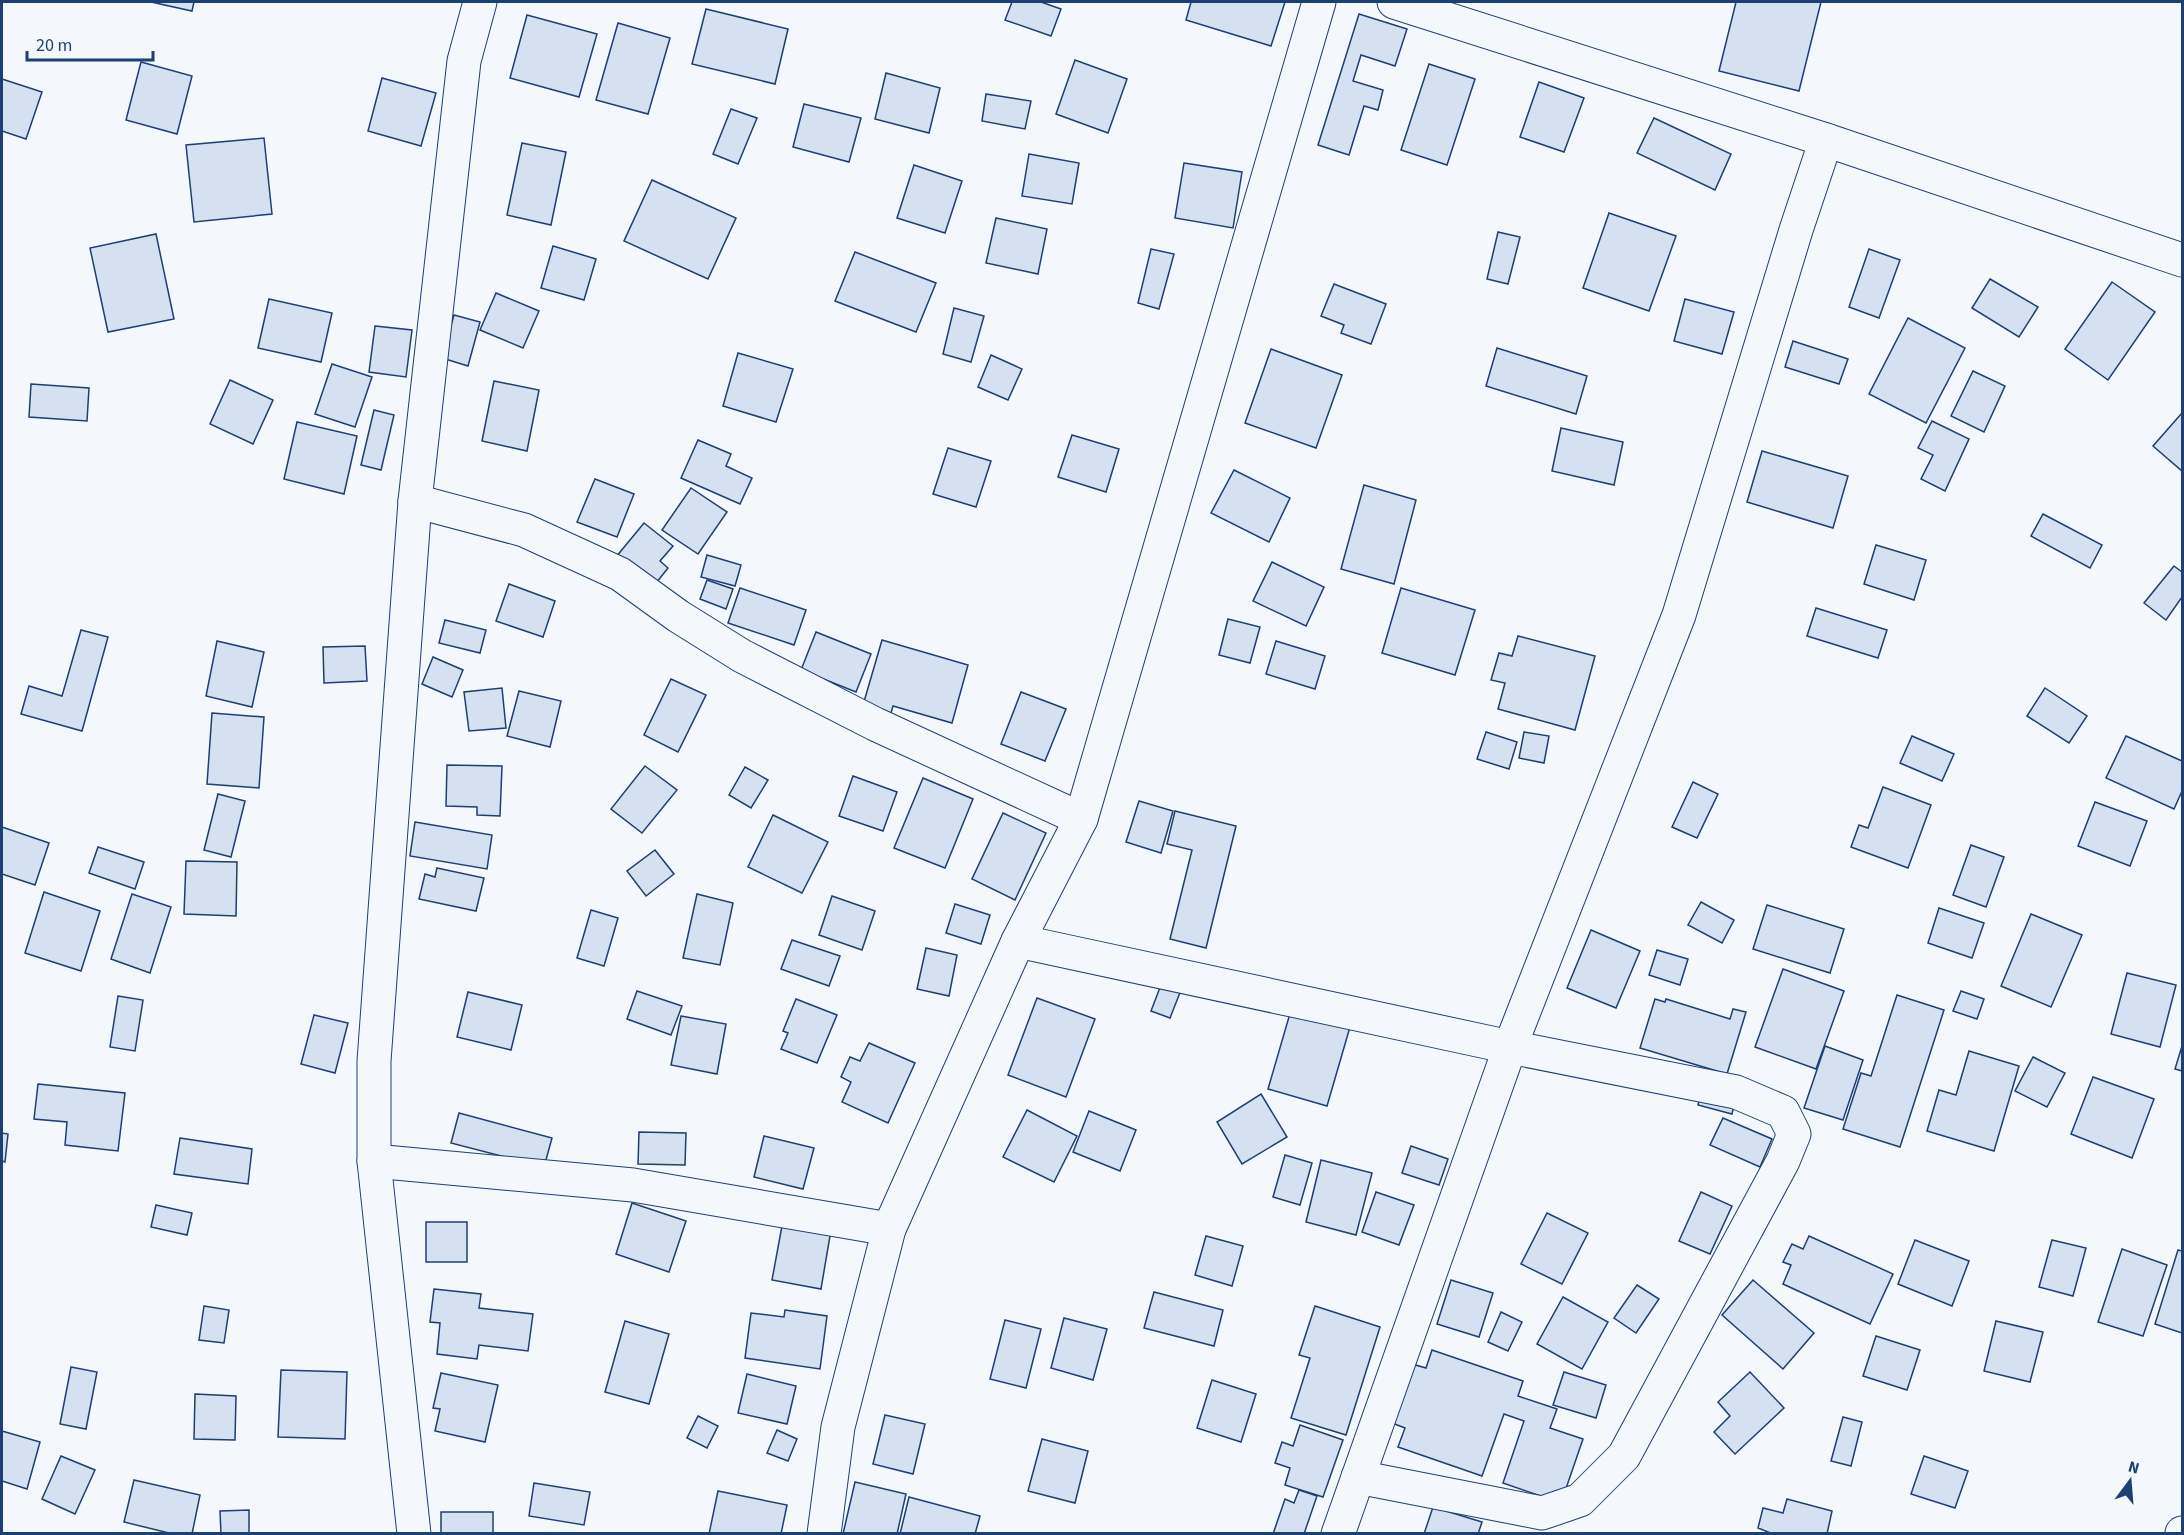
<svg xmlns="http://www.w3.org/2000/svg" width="2184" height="1535" viewBox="0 0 2184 1535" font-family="'Source Sans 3',sans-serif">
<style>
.building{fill:#d5e0f0;stroke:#1d3f73;stroke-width:1.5}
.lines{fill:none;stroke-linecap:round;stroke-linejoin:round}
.minor-casing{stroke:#1d3f73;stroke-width:35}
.minor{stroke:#f4f7fb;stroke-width:33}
</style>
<rect width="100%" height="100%" fill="#f4f7fb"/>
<g class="building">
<polygon points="151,2 194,2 192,11"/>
<polygon points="1012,2 1041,2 1061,9 1051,36 1005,20"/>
<polygon points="1191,2 1285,2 1271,46 1186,20"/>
<polygon points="1736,2 1821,2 1799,91 1719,71"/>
<polygon points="706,9 788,29 775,84 692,64"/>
<polygon points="1359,14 1407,29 1395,66 1361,55 1353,81 1383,90 1378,110 1364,106 1349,155 1318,145"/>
<polygon points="527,15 597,34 579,97 510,78"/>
<polygon points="618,23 670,38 648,114 596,100"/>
<polygon points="1075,60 1127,79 1108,133 1056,114"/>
<polygon points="141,62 192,76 177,134 126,120"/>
<polygon points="1429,64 1475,79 1447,165 1401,150"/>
<polygon points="886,73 940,88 929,133 875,119"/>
<polygon points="382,78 436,93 421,146 368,131"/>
<polygon points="2,79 42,92 26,139 2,131"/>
<polygon points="1539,82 1584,98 1564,152 1520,137"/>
<polygon points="986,94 1031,101 1025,129 982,121"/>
<polygon points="804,104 861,118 849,162 793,147"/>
<polygon points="731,109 757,118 738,164 713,154"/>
<polygon points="1654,118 1731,154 1715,190 1637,153"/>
<polygon points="264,138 272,214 194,222 186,145"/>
<polygon points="522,143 566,152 551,225 507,215"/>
<polygon points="1029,154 1079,163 1072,204 1022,196"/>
<polygon points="1184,163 1242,172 1233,228 1175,218"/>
<polygon points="914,165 962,181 945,233 897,218"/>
<polygon points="652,180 736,218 708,279 624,241"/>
<polygon points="1609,213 1676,236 1649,311 1583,288"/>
<polygon points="996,218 1047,229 1038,274 986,263"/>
<polygon points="1498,232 1520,237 1508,284 1487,279"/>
<polygon points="156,234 174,319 108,332 90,248"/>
<polygon points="553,246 596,259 584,300 541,288"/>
<polygon points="1151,249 1174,254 1159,309 1138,303"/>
<polygon points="1869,249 1900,260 1879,318 1849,307"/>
<polygon points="855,252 936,283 916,332 835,301"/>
<polygon points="1990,279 2038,307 2019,337 1972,308"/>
<polygon points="2112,282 2155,312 2108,380 2065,349"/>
<polygon points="1334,284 1386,304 1371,344 1341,333 1344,325 1321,316"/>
<polygon points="496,293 539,311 523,348 480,330"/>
<polygon points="269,299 332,313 321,362 258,348"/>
<polygon points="1685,299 1734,312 1722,354 1674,341"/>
<polygon points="954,308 984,316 971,362 943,354"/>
<polygon points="454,315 480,322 468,366 442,358"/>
<polygon points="1908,318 1965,348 1926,423 1869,394"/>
<polygon points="375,326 412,330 406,377 369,372"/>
<polygon points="1793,341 1848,359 1839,384 1785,367"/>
<polygon points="1497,348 1587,376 1576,414 1486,386"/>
<polygon points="1271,349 1342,375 1316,448 1245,423"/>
<polygon points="738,353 793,369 776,422 723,406"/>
<polygon points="991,355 1022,369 1008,400 978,387"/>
<polygon points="332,364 372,377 355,427 315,414"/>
<polygon points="1973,371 2005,386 1984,432 1951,416"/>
<polygon points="230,380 273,400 253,444 210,424"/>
<polygon points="494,381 539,390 527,451 482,441"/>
<polygon points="31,384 89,388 87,421 29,417"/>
<polygon points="374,410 394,415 381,470 361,465"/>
<polygon points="2182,413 2182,471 2153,446"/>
<polygon points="1932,421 1969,439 1945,491 1921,479 1933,455 1918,448"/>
<polygon points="297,422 357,436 344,494 284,479"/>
<polygon points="1561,428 1623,442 1614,485 1552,471"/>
<polygon points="1072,435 1119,449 1106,492 1058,477"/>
<polygon points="698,440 731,454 726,466 752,478 740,504 681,478"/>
<polygon points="948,448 991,461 976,507 933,494"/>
<polygon points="1762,451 1848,476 1833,528 1747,502"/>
<polygon points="1234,470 1290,498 1269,542 1211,513"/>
<polygon points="595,479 634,494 617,537 577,522"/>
<polygon points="1364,485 1416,500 1394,584 1341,569"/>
<polygon points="691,488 727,512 698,554 662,530"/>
<polygon points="2043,514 2102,545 2090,568 2031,536"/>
<polygon points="644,523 673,546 660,561 668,568 653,587 616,557"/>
<polygon points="1876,545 1926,560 1914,600 1864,584"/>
<polygon points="707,555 741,565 735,586 701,577"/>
<polygon points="1272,562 1324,587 1306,626 1253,601"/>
<polygon points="2174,566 2182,572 2182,597 2166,620 2144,603"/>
<polygon points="707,580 733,589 726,609 700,599"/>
<polygon points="509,584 555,601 543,637 496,621"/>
<polygon points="740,588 806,610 794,645 728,623"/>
<polygon points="1401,588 1475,610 1455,675 1382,653"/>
<polygon points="1816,608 1887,630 1878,658 1807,636"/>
<polygon points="1228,619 1260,627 1250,663 1219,655"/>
<polygon points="445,620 486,630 480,653 439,643"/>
<polygon points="81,630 108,637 82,731 21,714 29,686 62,696"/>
<polygon points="816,632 871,654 856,692 801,670"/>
<polygon points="1518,636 1595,656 1575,730 1498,709 1505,683 1491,680 1499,653 1512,656"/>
<polygon points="882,640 968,665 952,723 893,706 889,720 861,712"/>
<polygon points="217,641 264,652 252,707 206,696"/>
<polygon points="1276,641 1325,656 1315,689 1266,674"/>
<polygon points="365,646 367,681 324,683 323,647"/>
<polygon points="433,657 463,670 452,697 422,684"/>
<polygon points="671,679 706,695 678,752 644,735"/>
<polygon points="502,688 506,728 469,731 464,692"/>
<polygon points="2045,688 2087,716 2069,743 2027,716"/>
<polygon points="519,691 561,701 550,747 507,736"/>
<polygon points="1021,692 1066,709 1045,761 1001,744"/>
<polygon points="212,713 264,717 259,788 207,784"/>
<polygon points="1486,732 1517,742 1509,769 1477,759"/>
<polygon points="1524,732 1549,736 1544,763 1519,758"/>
<polygon points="1912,736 1954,754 1942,781 1900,763"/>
<polygon points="2126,736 2182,761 2182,791 2174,809 2106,778"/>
<polygon points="447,765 502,766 500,816 477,815 477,807 446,806"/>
<polygon points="645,766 677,790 642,833 611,809"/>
<polygon points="745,767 768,780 751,808 729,795"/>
<polygon points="853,776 897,792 883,831 839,816"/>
<polygon points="923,778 973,799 945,868 894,848"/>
<polygon points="1693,782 1718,794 1697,838 1672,827"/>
<polygon points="1883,787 1931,805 1908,868 1851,847 1859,825 1868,828"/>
<polygon points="218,794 245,801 231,857 204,850"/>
<polygon points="1139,801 1173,811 1161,853 1126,842"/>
<polygon points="2095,802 2147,821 2130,866 2078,846"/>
<polygon points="1175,811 1236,826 1206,948 1170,939 1192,850 1167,844"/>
<polygon points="1003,813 1046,833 1015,900 972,879"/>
<polygon points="773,815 828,842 802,893 748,867"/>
<polygon points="415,822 492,835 487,869 410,856"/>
<polygon points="2,827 49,843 35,885 2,874"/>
<polygon points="1971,845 2004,857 1986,907 1953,895"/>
<polygon points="98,847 144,862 135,889 89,873"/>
<polygon points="655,850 674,874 646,896 627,871"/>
<polygon points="186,861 237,862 236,916 184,914"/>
<polygon points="437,868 484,878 476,911 419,899 425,874 435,877"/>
<polygon points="44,892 100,911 81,971 25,953"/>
<polygon points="132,894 171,907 150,973 111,959"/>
<polygon points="697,894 733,903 720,965 683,958"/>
<polygon points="832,896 875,911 862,950 819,935"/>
<polygon points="1701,902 1734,920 1722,943 1688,925"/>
<polygon points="955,904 990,915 981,944 946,933"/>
<polygon points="1767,905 1844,929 1830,973 1753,949"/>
<polygon points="1939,908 1984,923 1972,958 1928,943"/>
<polygon points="591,910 618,918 604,966 577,958"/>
<polygon points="2031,914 2082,935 2051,1007 2001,986"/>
<polygon points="1591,930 1640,951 1616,1008 1567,988"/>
<polygon points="792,940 840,956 829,986 781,969"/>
<polygon points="926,948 957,955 949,996 917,989"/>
<polygon points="1657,950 1688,959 1680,985 1649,975"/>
<polygon points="1783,969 1844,991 1816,1069 1755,1047"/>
<polygon points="2127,973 2176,985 2160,1047 2111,1034"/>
<polygon points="1164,977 1183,985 1170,1018 1151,1011"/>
<polygon points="637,991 682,1006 671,1035 627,1019"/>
<polygon points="1961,991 1984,999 1977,1019 1953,1011"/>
<polygon points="468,992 522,1005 511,1050 457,1037"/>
<polygon points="1897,995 1944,1010 1900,1147 1843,1129 1861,1073 1871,1076"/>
<polygon points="118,996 143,1000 135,1051 110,1047"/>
<polygon points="1037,998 1095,1019 1066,1097 1008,1075"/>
<polygon points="796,999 837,1015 817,1063 781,1049 788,1033 783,1031"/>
<polygon points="1655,999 1665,1002 1666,999 1730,1019 1733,1009 1746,1012 1727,1074 1640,1048"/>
<polygon points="1291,1010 1350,1027 1327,1106 1268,1089"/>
<polygon points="314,1015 348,1023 335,1073 301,1064"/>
<polygon points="681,1016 726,1024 717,1074 671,1065"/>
<polygon points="869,1043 915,1063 888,1123 842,1102 851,1082 841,1077 850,1057 860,1061"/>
<polygon points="1825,1046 1863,1060 1843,1120 1804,1108"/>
<polygon points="2182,1046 2182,1071 2175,1069"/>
<polygon points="1969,1051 2019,1066 1994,1151 1927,1131 1939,1090 1956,1095"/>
<polygon points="2033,1057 2065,1073 2047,1107 2015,1091"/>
<polygon points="2093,1077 2154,1099 2132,1158 2071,1134"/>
<polygon points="38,1084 125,1093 118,1151 65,1145 67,1122 34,1119"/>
<polygon points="1701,1091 1735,1099 1732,1114 1698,1105"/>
<polygon points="1261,1094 1287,1137 1242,1164 1217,1122"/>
<polygon points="1027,1110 1077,1136 1054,1182 1003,1157"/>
<polygon points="1089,1111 1136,1130 1120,1171 1073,1152"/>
<polygon points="459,1113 552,1138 544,1167 451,1143"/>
<polygon points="1723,1118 1772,1139 1760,1167 1710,1145"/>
<polygon points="639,1132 686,1133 685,1165 638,1164"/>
<polygon points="2,1133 8,1134 5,1162 2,1161"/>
<polygon points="764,1136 814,1148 803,1189 754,1177"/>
<polygon points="180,1138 252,1149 248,1184 174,1174"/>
<polygon points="1411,1146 1448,1159 1439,1185 1402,1173"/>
<polygon points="1285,1155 1312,1163 1300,1205 1273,1197"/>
<polygon points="1321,1160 1372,1173 1356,1235 1306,1222"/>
<polygon points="1376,1192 1414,1205 1399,1245 1362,1232"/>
<polygon points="1701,1192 1732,1206 1710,1254 1679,1241"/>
<polygon points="632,1203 686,1221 669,1272 616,1254"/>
<polygon points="156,1205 192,1213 187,1235 151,1227"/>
<polygon points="1547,1213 1588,1233 1562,1284 1521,1264"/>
<polygon points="784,1215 832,1224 821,1289 772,1280"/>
<rect x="426" y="1222" width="41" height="40"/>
<polygon points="1206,1236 1243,1246 1232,1286 1195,1275"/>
<polygon points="1809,1236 1893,1274 1870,1324 1783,1284 1791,1265 1783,1262 1792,1244 1803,1249"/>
<polygon points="1915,1240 1969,1261 1952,1306 1898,1284"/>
<polygon points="2052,1240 2086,1248 2073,1296 2039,1287"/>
<polygon points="2122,1249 2167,1265 2143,1336 2098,1322"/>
<polygon points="2178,1250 2182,1251 2182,1333 2155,1324"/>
<polygon points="1451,1280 1493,1293 1479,1337 1437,1324"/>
<polygon points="1753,1280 1814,1333 1783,1369 1722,1315"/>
<polygon points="1637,1285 1659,1299 1636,1333 1614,1318"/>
<polygon points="434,1289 481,1294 479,1308 533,1314 528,1351 479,1345 477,1359 437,1354 440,1323 430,1322"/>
<polygon points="1154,1292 1223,1310 1214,1346 1144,1328"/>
<polygon points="1563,1297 1608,1322 1582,1369 1537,1344"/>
<polygon points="204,1306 229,1310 224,1343 199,1340"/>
<polygon points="1315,1306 1380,1327 1346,1435 1291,1418 1310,1358 1299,1355"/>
<polygon points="785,1310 827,1316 820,1369 745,1358 751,1313 784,1317"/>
<polygon points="1501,1312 1522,1322 1508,1351 1488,1342"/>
<polygon points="1064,1318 1107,1329 1093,1380 1051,1368"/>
<polygon points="1005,1320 1041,1329 1026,1388 990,1379"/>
<polygon points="625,1321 669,1334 649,1404 605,1392"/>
<polygon points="1996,1321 2043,1332 2030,1382 1984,1371"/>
<polygon points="1876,1336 1920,1350 1907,1390 1863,1376"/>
<polygon points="1432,1350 1523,1381 1518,1396 1557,1409 1550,1428 1583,1439 1561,1503 1503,1483 1524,1421 1504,1414 1482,1476 1398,1447 1405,1428 1392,1423 1412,1364 1426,1368"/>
<polygon points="71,1367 97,1372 86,1429 60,1424"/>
<polygon points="281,1370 347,1372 345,1439 278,1437"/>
<polygon points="1564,1372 1606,1385 1596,1418 1553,1405"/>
<polygon points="1750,1372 1784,1408 1735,1454 1714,1432 1730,1416 1718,1402"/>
<polygon points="441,1373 498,1385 485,1442 435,1431 440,1409 433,1408"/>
<polygon points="747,1374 796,1386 787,1424 738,1413"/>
<polygon points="1212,1380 1256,1394 1241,1442 1197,1428"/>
<polygon points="195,1394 236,1396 235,1440 194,1439"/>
<polygon points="885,1415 925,1424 913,1474 873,1464"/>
<polygon points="698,1416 718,1426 707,1448 687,1438"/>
<polygon points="1843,1417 1862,1422 1851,1466 1831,1461"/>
<polygon points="1300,1425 1343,1440 1323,1497 1285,1485 1290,1468 1275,1463 1282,1442 1293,1446"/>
<polygon points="777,1430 797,1439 788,1461 767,1453"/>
<polygon points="2,1431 40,1442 27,1489 2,1481"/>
<polygon points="1042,1439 1088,1451 1075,1503 1028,1491"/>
<polygon points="61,1456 95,1470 75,1514 42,1499"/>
<polygon points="1924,1456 1968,1471 1955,1508 1911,1494"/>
<polygon points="134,1480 200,1495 192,1534 173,1534 124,1522"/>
<polygon points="855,1482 906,1494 897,1534 843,1534"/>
<polygon points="534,1483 590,1492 584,1525 529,1516"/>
<polygon points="1299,1490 1317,1496 1304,1534 1273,1534 1285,1499 1294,1503"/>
<polygon points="718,1491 787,1505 781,1534 709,1534"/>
<polygon points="909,1497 980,1516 975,1534 900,1534"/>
<polygon points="1787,1499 1832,1511 1827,1534 1773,1534 1758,1528 1763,1508 1783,1513"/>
<polygon points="1433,1507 1482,1522 1478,1534 1424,1534"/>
<polygon points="249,1510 249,1534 221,1534 220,1511"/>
<rect x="441" y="1512" width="52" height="22"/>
</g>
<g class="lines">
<g class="minor-casing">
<g id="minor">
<polyline points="1394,2 1826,140 2182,260"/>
<polyline points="415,501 524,530 620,574 678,616 742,656 875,724 1081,819"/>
<polyline points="1018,941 1510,1047 1736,1092 1783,1112 1794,1134 1783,1161 1624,1456 1580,1500 1542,1513 1358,1477"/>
<polyline points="374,1161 633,1185 889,1229"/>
<polyline points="414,1534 374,1161 374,1061 415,501 464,61 480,2"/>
<polyline points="824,1534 838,1427 889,1229 1018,941 1081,819 1319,2"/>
<polyline points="1338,1534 1510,1047 1679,615 1796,230 1826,140"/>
<polyline points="2182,1534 2182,1533"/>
</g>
</g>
<use href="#minor" class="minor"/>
</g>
<rect width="2184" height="1535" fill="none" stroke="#1d3f73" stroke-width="6"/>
<g transform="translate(2130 1481) rotate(16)" stroke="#f4f7fb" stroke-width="4.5" paint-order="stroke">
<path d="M0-4.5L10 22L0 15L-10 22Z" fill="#1d3f73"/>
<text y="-9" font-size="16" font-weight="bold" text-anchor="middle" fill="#1d3f73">N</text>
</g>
<path d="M27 51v9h126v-9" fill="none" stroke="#1d3f73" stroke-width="3"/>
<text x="36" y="51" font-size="18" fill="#1d3f73" stroke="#f4f7fb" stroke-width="4.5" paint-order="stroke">20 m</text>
</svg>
